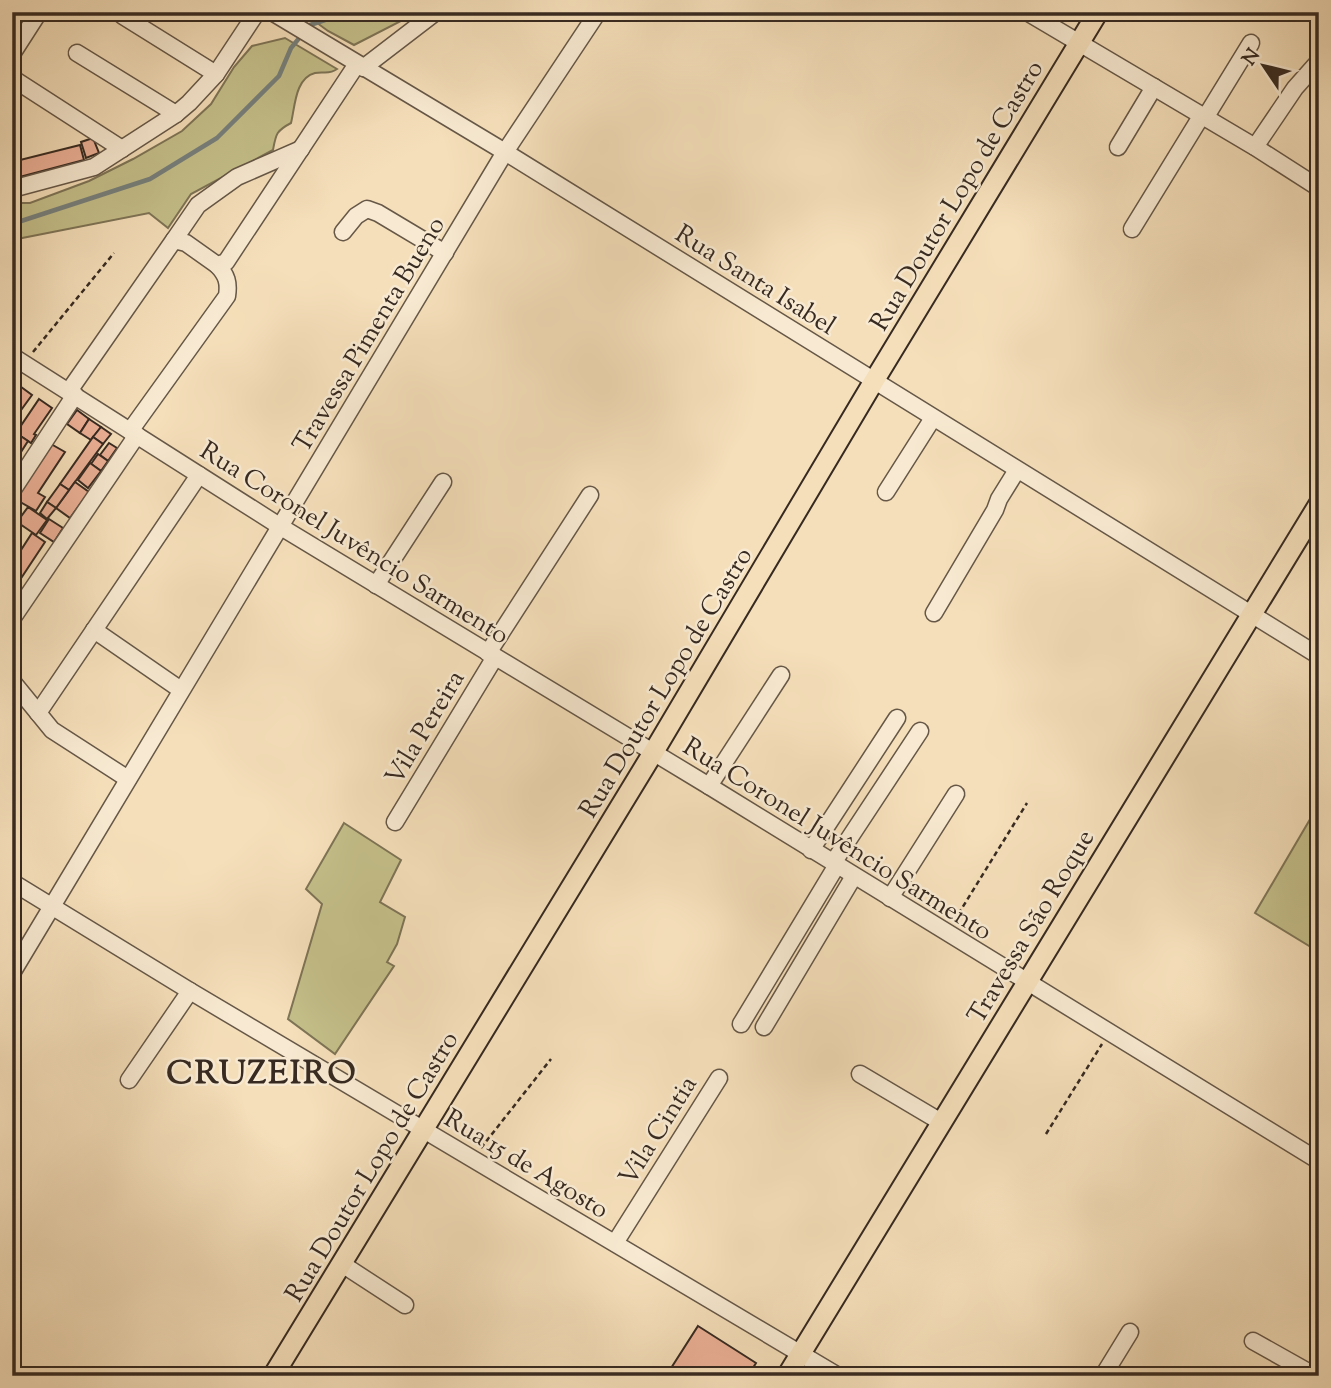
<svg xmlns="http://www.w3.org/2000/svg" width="1331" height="1388" viewBox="0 0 1331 1388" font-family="'Sorts Mill Goudy',serif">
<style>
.green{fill:#c4bf8a;stroke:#7e7456;stroke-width:2}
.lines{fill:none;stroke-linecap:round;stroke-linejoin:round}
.stream{stroke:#77807d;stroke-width:4.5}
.building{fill:#ecb096;stroke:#372a21;stroke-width:2}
.minor-casing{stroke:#665747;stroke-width:19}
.major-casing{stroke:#372a21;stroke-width:23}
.path{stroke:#372a21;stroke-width:2.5;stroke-dasharray:5 3.5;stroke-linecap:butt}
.minor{stroke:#f8ead2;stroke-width:16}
.major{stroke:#f5dfba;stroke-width:19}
.labels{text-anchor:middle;stroke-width:5;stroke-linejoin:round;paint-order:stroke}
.street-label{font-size:26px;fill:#372a21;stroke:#f8ead2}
.district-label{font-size:33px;font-weight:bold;letter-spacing:2px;fill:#372a21;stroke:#f8ead2}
</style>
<rect width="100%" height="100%" fill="#f5dfba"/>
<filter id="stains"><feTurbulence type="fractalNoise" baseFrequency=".00286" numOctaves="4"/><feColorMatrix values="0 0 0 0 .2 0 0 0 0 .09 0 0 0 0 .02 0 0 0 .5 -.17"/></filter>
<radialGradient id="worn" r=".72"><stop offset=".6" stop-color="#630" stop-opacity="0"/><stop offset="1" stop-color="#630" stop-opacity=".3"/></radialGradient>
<g class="green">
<polygon points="319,12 414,12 403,20 354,45 328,31 309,17"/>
<path d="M285,38L337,69C329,75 324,71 315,73C295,78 295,107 291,123C276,131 276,134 273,150L191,194L168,228L149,213L12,240V203H30L89,181L133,159L182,131L211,104L234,67L252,46Z"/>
<polygon points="1319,804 1319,952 1255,913"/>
<polygon points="344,823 401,860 380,902 405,917 397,944 387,962 394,966 335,1054 288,1019 322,904 306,889"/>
</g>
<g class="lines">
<polyline class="stream" points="12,224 150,179 217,138 279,76 291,48 310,25 349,12"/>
</g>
<g class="building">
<polygon points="93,138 99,153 86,158 81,142"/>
<polygon points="80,145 84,160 12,179 12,162"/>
<polygon points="13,381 32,395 16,417 12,415"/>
<polygon points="39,399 52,408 34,434 36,435 31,443 16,433"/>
<polygon points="77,410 89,419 80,433 67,424"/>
<polygon points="89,419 101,427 91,440 80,433"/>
<polygon points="101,427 111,434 103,444 93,437"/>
<polygon points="16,433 28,441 12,466 12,438"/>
<polygon points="93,437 103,444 69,490 60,484"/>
<polygon points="109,443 117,448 108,461 100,455"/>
<polygon points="51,444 65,452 38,493 45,497 36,511 15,499"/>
<polygon points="98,454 108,461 101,471 91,464"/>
<polygon points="90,463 101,471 88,488 78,480"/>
<polygon points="75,482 89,492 70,518 56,508"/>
<polygon points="60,484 69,490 56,508 47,502"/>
<polygon points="47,502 56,508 47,519 40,513"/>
<polygon points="28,507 47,520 36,535 17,522"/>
<polygon points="49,519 63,528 54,542 40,533"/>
<polygon points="32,533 45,542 12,592 12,564"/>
<polygon points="698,1326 756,1363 748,1376 666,1376"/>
</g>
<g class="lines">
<g class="minor-casing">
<g id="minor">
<polyline points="272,12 505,152 1319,656"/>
<polyline points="1027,12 1255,147 1319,188"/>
<polyline points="123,16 216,74"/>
<polyline points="77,53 176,114"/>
<polyline points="12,54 39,12"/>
<polyline points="363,68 436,12"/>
<polyline points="12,78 122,149"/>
<polyline points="1205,118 1251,43"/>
<polyline points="1118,147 1154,87"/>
<polyline points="1255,147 1295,88 1319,61"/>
<polyline points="12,189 94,167 176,114 189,103 216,74 257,12"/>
<polyline points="1132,229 1202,115"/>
<polyline points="343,232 356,216 367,209 378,213 445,253"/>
<polyline points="174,240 198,205 237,177 301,149"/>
<polyline points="12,356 281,527 709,786 1319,1161"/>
<polyline points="69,391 174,240 186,243 217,265 226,262 357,64"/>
<path d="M130,431L227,296C229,283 227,275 217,265"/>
<polyline points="12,491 75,395"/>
<polyline points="886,492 933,418"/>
<polyline points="376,585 443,482"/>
<polyline points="934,613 995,510 999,499 1017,470"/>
<polyline points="12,619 137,435"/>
<polyline points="94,630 181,690"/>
<polyline points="488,653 590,495"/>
<polyline points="12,681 52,730 128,779"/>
<polyline points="38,713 199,475"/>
<polyline points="709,786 781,675"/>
<polyline points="395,822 495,657"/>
<polyline points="811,850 897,718"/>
<polyline points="833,863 920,731"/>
<polyline points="12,882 190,991 838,1376"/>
<polyline points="890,898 956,794"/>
<polyline points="12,973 505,152 598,12"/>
<polyline points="741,1024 837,865"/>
<polyline points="764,1027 854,876"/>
<polyline points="860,1074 941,1122"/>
<polyline points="129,1080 190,991"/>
<polyline points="615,1243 719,1078"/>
<polyline points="342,1264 405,1305"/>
<polyline points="1253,1341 1310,1373"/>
<polyline points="1103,1376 1130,1332"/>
</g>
</g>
<g class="major-casing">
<g id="major">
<polyline points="273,1376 653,753 874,381 1098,12"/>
<polyline points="787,1376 1319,504"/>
</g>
</g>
<g class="path">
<polyline points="33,352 114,253"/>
<polyline points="954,921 1027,803"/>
<polyline points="1046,1134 1102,1044"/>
<polyline points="481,1148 551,1059"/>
</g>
<use href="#minor" class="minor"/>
<use href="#major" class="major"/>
</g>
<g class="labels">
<g class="street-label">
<text transform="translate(956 195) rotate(-59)" y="9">Rua Doutor Lopo de Castro</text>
<text transform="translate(756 279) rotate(32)" y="9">Rua Santa Isabel</text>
<text transform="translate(368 334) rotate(-59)" y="9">Travessa Pimenta Bueno</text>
<text transform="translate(355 542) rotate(32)" y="9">Rua Coronel Juvêncio Sarmento</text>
<text transform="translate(665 682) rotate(-59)" y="9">Rua Doutor Lopo de Castro</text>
<text transform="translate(424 727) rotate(-59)" y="9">Vila Pereira</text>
<text transform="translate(838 838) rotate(32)" y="9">Rua Coronel Juvêncio Sarmento</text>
<text transform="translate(1030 926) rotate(-59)" y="9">Travessa São Roque</text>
<text transform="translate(657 1130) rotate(-58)" y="9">Vila Cintia</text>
<text transform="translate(527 1163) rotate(31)" y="9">Rua 15 de Agosto</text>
<text transform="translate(371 1166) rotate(-59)" y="9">Rua Doutor Lopo de Castro</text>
</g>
<g class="district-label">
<text x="262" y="1083">CRUZEIRO</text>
</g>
</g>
<rect width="1331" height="1388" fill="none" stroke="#f5dfba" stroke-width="42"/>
<rect x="14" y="14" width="1303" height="1360" fill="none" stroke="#372a21" stroke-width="3.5"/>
<rect x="21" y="21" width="1289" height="1346" fill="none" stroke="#372a21" stroke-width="2"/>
<g transform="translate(1264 66) rotate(305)" stroke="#f8ead2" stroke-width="5" paint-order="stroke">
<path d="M0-5L12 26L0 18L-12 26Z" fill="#372a21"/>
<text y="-10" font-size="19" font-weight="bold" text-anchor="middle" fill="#372a21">N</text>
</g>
<rect width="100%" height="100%" filter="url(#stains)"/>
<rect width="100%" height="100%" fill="url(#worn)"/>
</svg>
